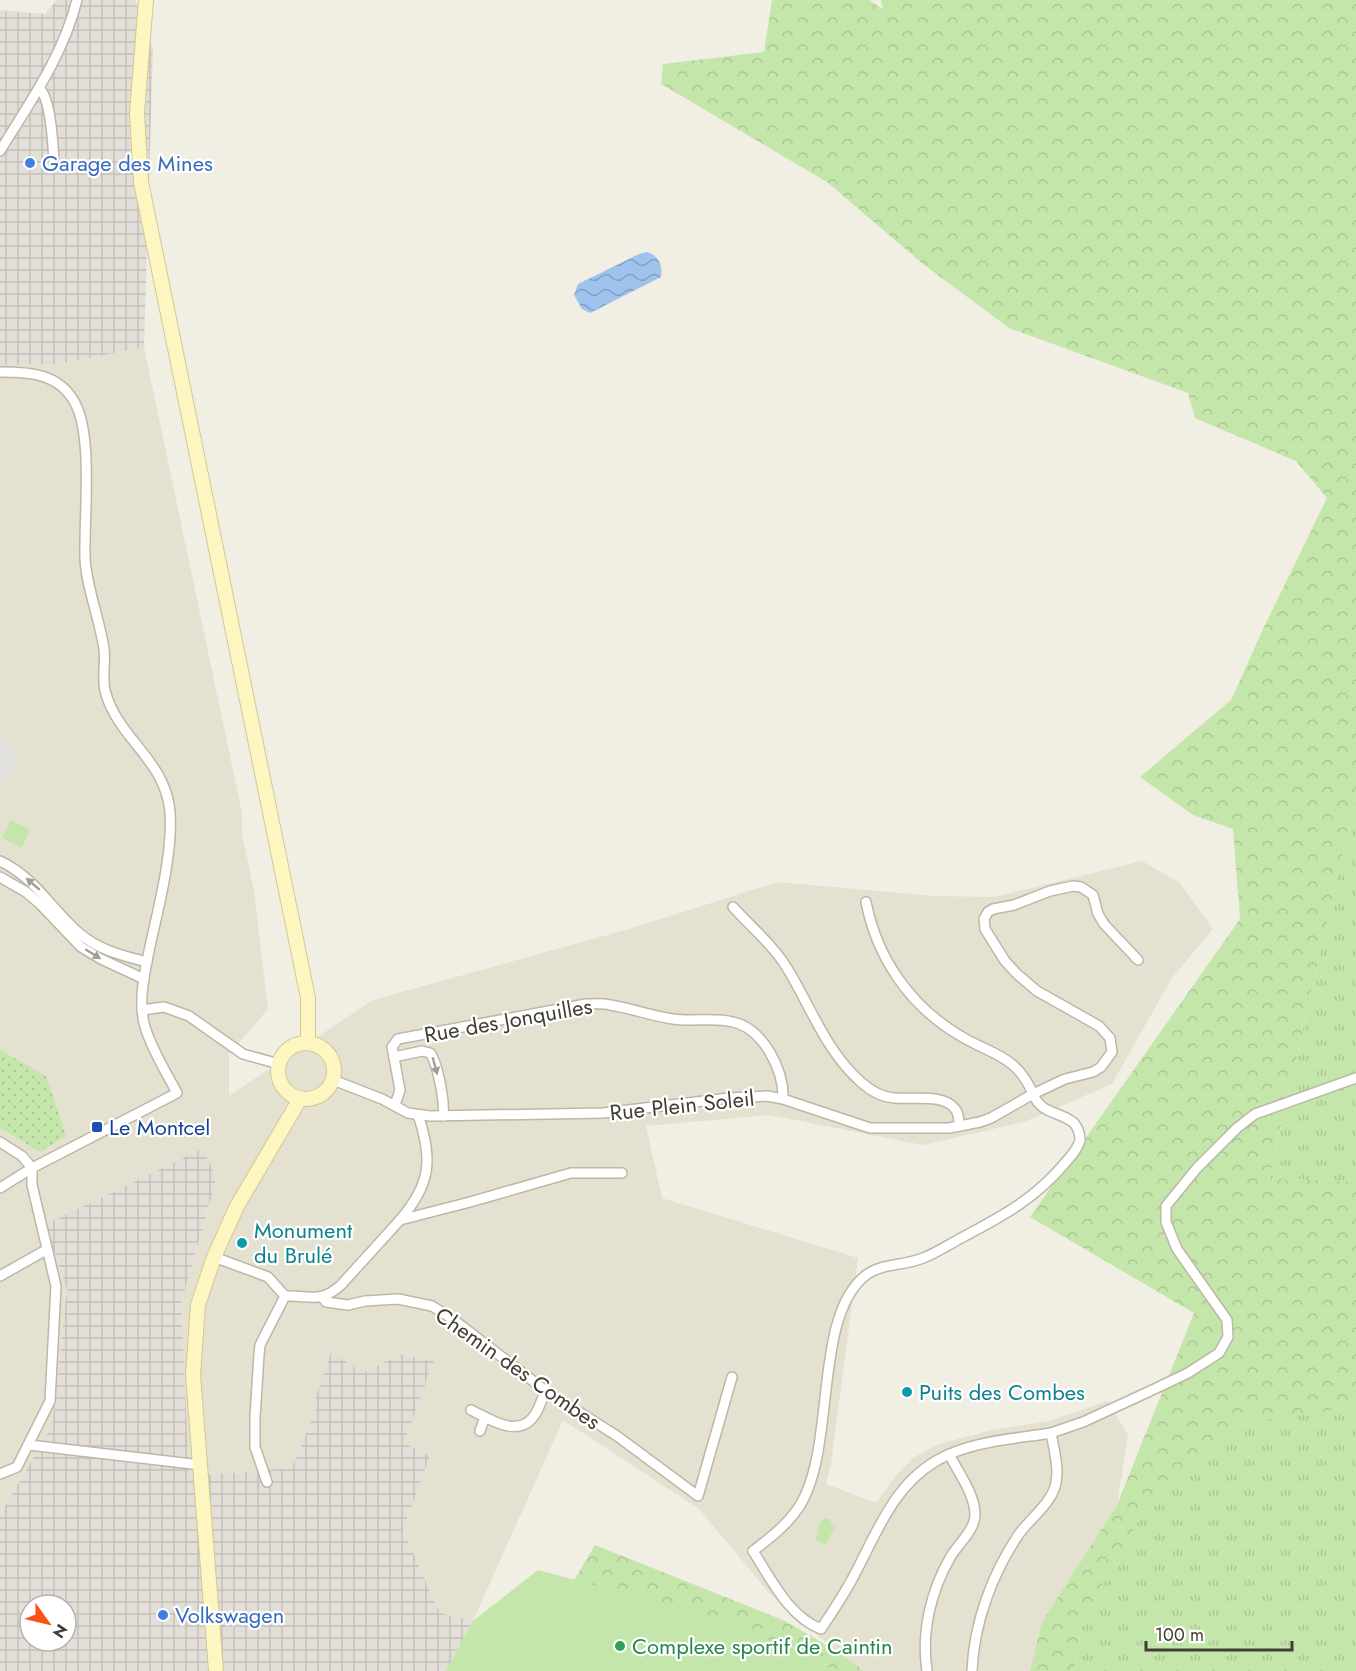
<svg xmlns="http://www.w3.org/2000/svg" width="1356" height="1671" viewBox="0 0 1356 1671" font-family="Jost,sans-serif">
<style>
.residential{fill:#e5e1d1}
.industrial{fill:url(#industrial-grid);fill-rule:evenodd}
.grass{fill:url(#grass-tufts)}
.forest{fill:url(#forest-crowns)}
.park{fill:#c4e6ab}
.garden{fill:url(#garden-dots)}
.parking{fill:#e1e0db}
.water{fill:url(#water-waves)}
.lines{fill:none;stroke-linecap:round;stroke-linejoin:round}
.street-casing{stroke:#bcb7a6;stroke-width:12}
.secondary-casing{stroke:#d1c893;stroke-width:16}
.street{stroke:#fff;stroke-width:9}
.secondary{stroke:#fef6c0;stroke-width:14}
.oneway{fill:#a19e99}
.shop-dot{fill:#3f7fe0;stroke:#fff;stroke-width:2}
.transit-dot{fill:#1a4fb4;stroke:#fff;stroke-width:2}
.culture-dot{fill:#0f9aa8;stroke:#fff;stroke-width:2}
.leisure-dot{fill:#2e9e5b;stroke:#fff;stroke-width:2}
.labels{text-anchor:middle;stroke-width:4.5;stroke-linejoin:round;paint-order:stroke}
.shop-label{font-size:22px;fill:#366cbe;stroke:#fff;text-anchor:start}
.street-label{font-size:22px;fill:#433e33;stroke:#fff}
.transit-label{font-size:22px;fill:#164399;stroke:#fff;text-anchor:start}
.culture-label{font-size:22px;fill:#0d838f;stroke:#fff;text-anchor:start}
.leisure-label{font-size:22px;fill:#27864d;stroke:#fff;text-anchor:start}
</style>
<defs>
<pattern id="industrial-grid" width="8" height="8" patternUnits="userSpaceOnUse" patternTransform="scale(1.5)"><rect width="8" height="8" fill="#e3dfd8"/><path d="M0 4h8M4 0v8" fill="none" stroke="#c4c0ba"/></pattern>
<pattern id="grass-tufts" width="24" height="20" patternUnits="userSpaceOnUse" patternTransform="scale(1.5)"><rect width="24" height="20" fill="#c4e6ab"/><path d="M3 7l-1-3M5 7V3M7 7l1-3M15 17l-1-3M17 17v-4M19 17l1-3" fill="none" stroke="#aac694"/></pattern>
<pattern id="forest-crowns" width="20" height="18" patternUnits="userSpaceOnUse" patternTransform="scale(1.5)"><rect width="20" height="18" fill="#c4e6ab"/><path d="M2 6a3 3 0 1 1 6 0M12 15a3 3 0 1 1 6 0" fill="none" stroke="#aac694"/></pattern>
<pattern id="garden-dots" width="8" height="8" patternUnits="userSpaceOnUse" patternTransform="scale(1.5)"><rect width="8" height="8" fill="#c4e6ab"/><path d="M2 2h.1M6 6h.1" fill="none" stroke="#aac694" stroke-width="1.8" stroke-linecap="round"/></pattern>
<pattern id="water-waves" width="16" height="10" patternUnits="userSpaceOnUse" patternTransform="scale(1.5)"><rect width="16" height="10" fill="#9ec4ee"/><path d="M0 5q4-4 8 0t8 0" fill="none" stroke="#82a1c1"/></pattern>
</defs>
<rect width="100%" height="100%" fill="#f1efe3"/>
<polygon class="residential" points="144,347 242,813 242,834 254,891 268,1009 229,1054 229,1096 373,1000 629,929 777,882 934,896 995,897 1142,861 1180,883 1213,929 1172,978 1112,1084 1024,1122 923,1145 769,1115 646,1126 662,1198 858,1258 831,1464 826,1484 876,1503 894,1478 913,1458 936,1445 988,1431 1049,1421 1108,1401 1128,1435 1117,1505 1042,1622 1030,1671 864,1671 835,1650 770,1594 699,1509 563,1420 473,1621 440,1613 403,1530 430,1456 404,1444 434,1361 400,1354 363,1373 316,1409 292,1468 188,1476 181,1304 217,1178 45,1225 67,1290 52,1426 0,1515 0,365 60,364"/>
<g class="industrial">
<polygon points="57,0 135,0 153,48 144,347 60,364 0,365 0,10 45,14"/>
<path d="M202,1149L217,1177L181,1304L189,1476L292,1468L316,1409L314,1403L331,1352L363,1373L400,1354L434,1361L404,1443L430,1456L403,1530L440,1613L473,1621L446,1671H0V1515L52,1426L67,1290L45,1225ZM30,1605H66V1641H30Z"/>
</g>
<g class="grass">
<polygon points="1356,795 1356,1181 1269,1179"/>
<polygon points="1356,1407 1356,1671 1074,1671 1082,1622 1139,1520 1241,1422"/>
</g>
<g class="forest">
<polygon points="772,0 869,0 883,9 881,0 1356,0 1356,795 1269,1179 1356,1181 1356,1407 1241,1423 1139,1520 1082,1622 1074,1671 1030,1671 1042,1622 1117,1505 1194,1313 1030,1217 1240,919 1233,829 1193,815 1140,777 1231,700 1265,625 1327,498 1296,461 1195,418 1188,393 1009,328 923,264 827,182 661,84 663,64 764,52"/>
<polygon points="595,1545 785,1621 835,1650 864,1671 630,1671 564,1597"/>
</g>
<g class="park">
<polygon points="11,820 30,830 22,848 2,838"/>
<polygon points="826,1518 831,1520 830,1524 835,1527 825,1545 815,1539 819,1532 816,1530 821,1521"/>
<polygon points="538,1570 722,1619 837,1671 446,1671 473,1621"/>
</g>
<polygon class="garden" points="0,1050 46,1076 66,1136 40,1152 0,1128"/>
<polygon class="parking" points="0,737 13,746 20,768 0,790"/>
<path class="water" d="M647,252C659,256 663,266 661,277L590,313L582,309L574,295L578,284L639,254Z"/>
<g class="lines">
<g class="street-casing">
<g id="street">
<path d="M39,88C51,98 53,145 54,161"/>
<path d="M0,151C30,102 63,56 77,0"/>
<path d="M0,372C29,372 59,373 75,403C93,436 84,516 85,556C85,583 100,620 104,649C106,663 101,680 106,694C119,739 166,761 170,812C173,854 158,909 149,951C144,976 138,1002 145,1027C152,1050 166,1072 177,1093L32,1168L0,1188"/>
<path d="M0,861C36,878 51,909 79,933C98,950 124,956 147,962"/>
<polyline points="0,877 26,892 40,904 81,947 101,959 144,979"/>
<path d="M866,902C877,958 910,1006 959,1035C991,1055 1016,1054 1033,1094L1065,1079L1093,1072L1101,1067L1112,1052L1110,1038L1099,1026L1037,991L1017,974L1005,961L985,929L984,919L988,912L993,909L1014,905L1050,891L1073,886L1081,887L1093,895L1098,914L1104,924L1138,960"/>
<path d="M733,907C751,927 773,945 787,968C811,1007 826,1052 862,1083C871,1091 881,1097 894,1098C910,1100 944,1093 955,1109C959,1113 959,1121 959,1126"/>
<polyline points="142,1010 164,1007 189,1016 243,1054 279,1064"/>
<path d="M394,1057L422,1051L430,1053C438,1064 445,1103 443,1116"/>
<path d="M333,1080L382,1099L408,1113L430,1116L603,1113L729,1098L767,1096L783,1099L870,1128H949L980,1122L991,1118L1033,1094C1043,1116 1058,1110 1074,1123C1078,1128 1080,1134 1080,1140C1078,1149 1071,1156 1065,1163C1036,1198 1003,1216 963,1237C950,1244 936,1253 923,1258C904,1266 882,1263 866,1275C812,1317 837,1448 799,1507C787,1525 770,1538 753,1551C771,1579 789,1617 821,1629C831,1614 841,1599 850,1583C874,1540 891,1487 936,1461C969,1441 1014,1439 1051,1433C1054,1450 1060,1470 1055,1487C1049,1505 1030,1519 1019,1534C992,1574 974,1623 972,1671"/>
<path d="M395,1105L400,1090L392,1047L398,1039L586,1004C594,1004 602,1003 610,1005C631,1008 651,1016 673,1019C693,1022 714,1017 733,1022C764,1029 784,1071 783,1099"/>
<polyline points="0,1142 22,1156 32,1168 32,1185 56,1286 50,1401 17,1467 0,1474"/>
<path d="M400,1220C431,1184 433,1159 418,1115"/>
<path d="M214,1257L268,1277L285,1296C310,1295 320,1304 341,1285L400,1220L470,1202L571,1173H622"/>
<polyline points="0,1276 46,1250"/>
<polyline points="322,1297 326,1302 348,1305 365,1301 398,1299 432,1306 454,1320 546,1391 617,1436 698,1496 732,1377"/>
<path d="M471,1410C491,1420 520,1440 536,1413C540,1406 542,1398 546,1391"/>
<polyline points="480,1431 485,1417"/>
<polyline points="1051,1433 1083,1422 1148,1392 1188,1373 1219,1353 1228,1337 1227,1320 1177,1249 1166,1222 1166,1206 1197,1168 1237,1128 1255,1114 1356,1078"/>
<polyline points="29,1445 201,1465"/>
<polyline points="267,1482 255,1447 255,1417 259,1355 260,1345 285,1296"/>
<path d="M927,1671C921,1632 931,1590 951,1556C959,1543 976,1529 975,1513C974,1493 958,1472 949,1454"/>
</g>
</g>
<g class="secondary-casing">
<g id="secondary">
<polyline points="146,0 137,113 141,182 308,998 308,1043"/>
<circle cx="306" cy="1071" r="28"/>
<polyline points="216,1671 193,1375 198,1305 214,1257 237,1206 300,1099"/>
</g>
</g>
<use href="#street" class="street"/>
<use href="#secondary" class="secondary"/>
</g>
<defs><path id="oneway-solid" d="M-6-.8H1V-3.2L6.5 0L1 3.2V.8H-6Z" transform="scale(1.5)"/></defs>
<g class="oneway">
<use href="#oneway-solid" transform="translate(33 884) rotate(-139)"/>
<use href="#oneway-solid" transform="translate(93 954) rotate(32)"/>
<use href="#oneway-solid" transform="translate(435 1066) rotate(75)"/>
</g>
<g class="shop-dot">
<circle cx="30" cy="163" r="6"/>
<circle cx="163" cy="1615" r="6"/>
</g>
<rect class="transit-dot" x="91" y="1121" width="12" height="12" rx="3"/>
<g class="culture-dot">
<circle cx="242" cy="1243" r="6"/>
<circle cx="907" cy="1392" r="6"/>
</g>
<circle class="leisure-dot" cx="620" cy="1646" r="6"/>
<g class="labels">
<g class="shop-label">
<text x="42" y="171">Garage des Mines</text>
<text x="175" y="1623">Volkswagen</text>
</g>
<g class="street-label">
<text transform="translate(508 1020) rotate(-10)" y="8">Rue des Jonquilles</text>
<text transform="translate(682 1105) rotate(-6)" y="8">Rue Plein Soleil</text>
<text transform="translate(518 1368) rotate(35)" y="8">Chemin des Combes</text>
</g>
<g class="transit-label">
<text x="109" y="1135">Le Montcel</text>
</g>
<g class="culture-label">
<text x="254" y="1238">Monument<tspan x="254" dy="25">du Brulé</tspan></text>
<text x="919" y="1400">Puits des Combes</text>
</g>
<g class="leisure-label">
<text x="632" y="1654">Complexe sportif de Caintin</text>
</g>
</g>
<g transform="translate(48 1623) rotate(124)"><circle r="28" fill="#ffffff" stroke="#b4b2ad" stroke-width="1.5"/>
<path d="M0-4.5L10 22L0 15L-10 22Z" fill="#f75314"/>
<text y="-9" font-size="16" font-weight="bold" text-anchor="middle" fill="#433e33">N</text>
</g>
<path d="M1146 1641v9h146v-9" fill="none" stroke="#433e33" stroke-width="3"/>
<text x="1155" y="1641" font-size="18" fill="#433e33" stroke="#ffffff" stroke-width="4.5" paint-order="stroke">100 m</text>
</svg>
